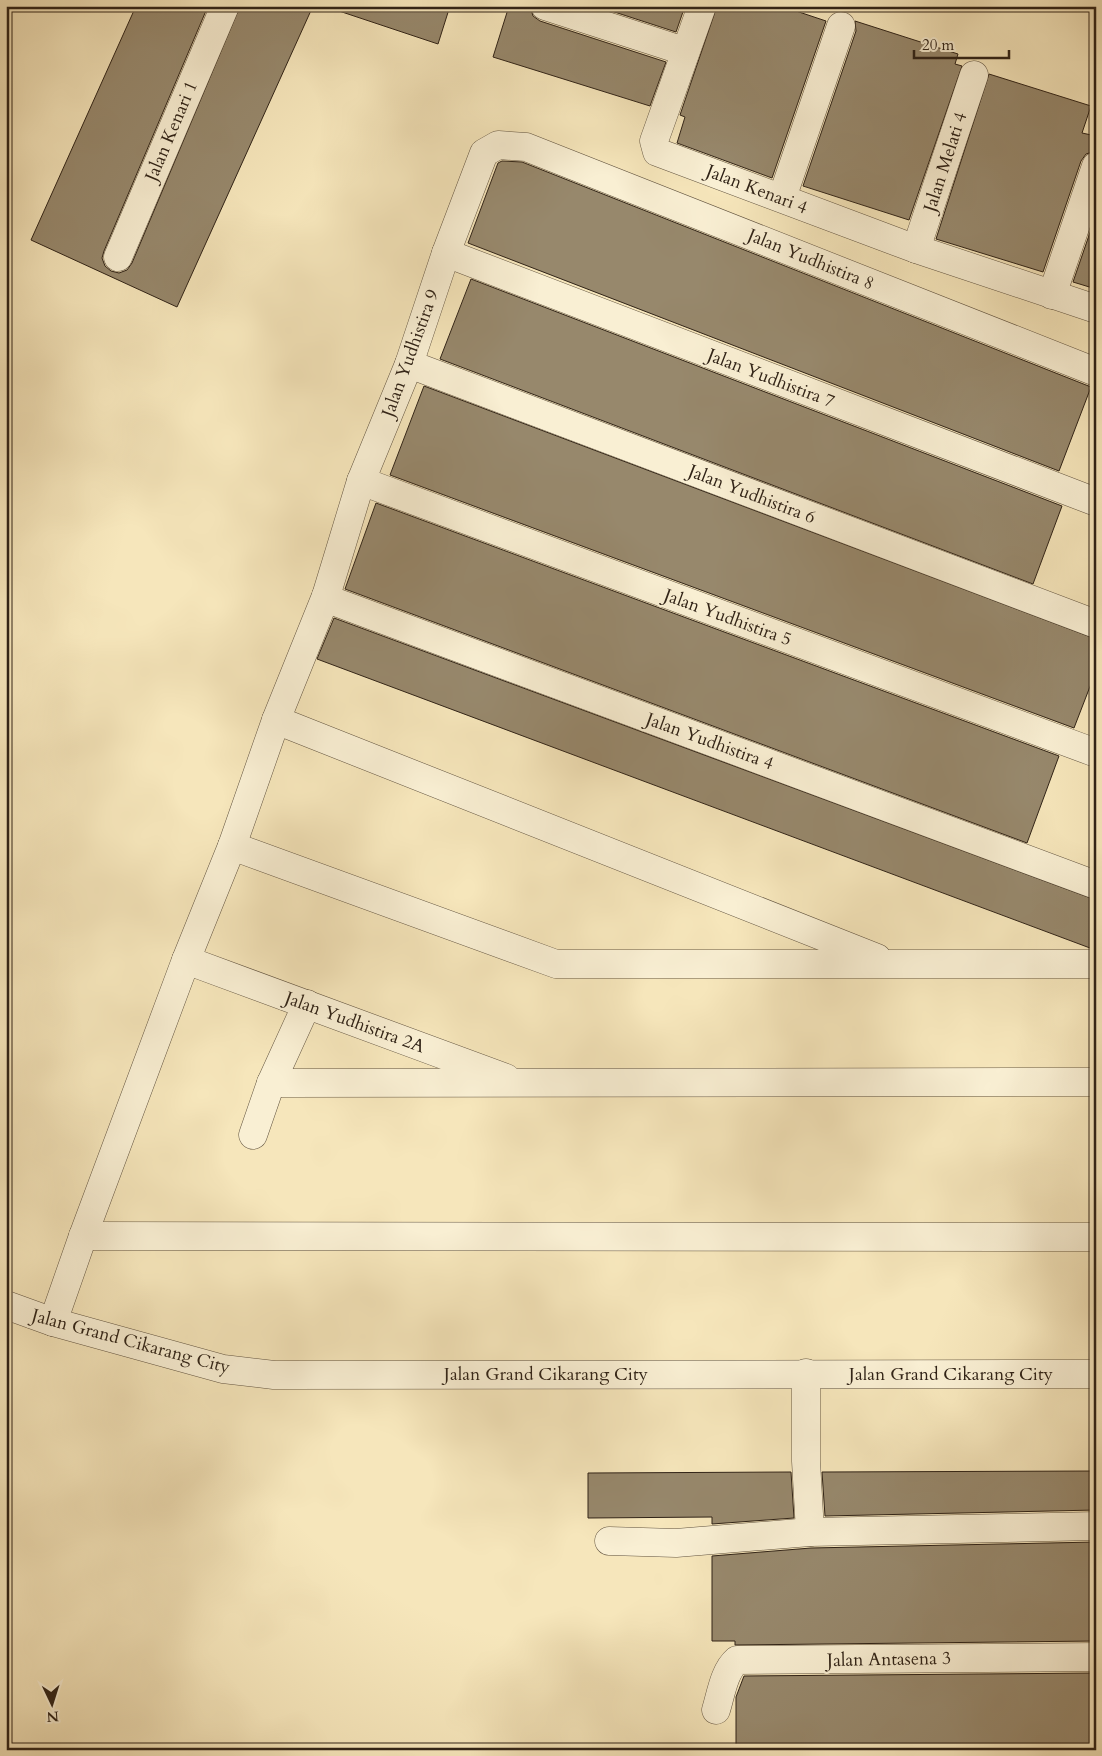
<svg xmlns="http://www.w3.org/2000/svg" width="1102" height="1756" viewBox="0 0 1102 1756" font-family="Cardo,serif">
<style>
.building{fill:#97886c;stroke:#302317}
.lines{fill:none;stroke-linecap:round;stroke-linejoin:round}
.minor-casing{stroke:#625440;stroke-width:29}
.minor{stroke:#f9efd3;stroke-width:28}
.labels{text-anchor:middle;stroke-width:4.5;stroke-linejoin:round;paint-order:stroke}
.street-label{font-size:18px;fill:#302317;stroke:#f9efd3}
</style>
<rect width="100%" height="100%" fill="#f6e6bb"/>
<filter id="stains"><feTurbulence type="fractalNoise" baseFrequency=".004" numOctaves="4"/><feColorMatrix values="0 0 0 0 .2 0 0 0 0 .09 0 0 0 0 .02 0 0 0 .5 -.17"/></filter>
<radialGradient id="worn" r=".72"><stop offset=".6" stop-color="#630" stop-opacity="0"/><stop offset="1" stop-color="#630" stop-opacity=".3"/></radialGradient>
<g class="building">
<polygon points="136,6 208,6 104,251 102,258 105,266 111,271 119,273 127,270 132,263 240,6 313,6 177,307 31,240"/>
<polygon points="340,6 450,6 438,44 339,11"/>
<polygon points="509,6 530,6 533,16 540,21 666,62 650,106 493,57"/>
<polygon points="596,6 685,6 676,32"/>
<polygon points="717,6 781,6 826,21 772,178 677,143 685,117 680,115"/>
<polygon points="855,21 958,54 955,64 962,66 909,220 803,186 856,31"/>
<polygon points="989,74 1091,106 1082,133 1096,136 1096,151 1086,154 1081,161 1043,272 936,239"/>
<polygon points="502,161 522,162 1091,387 1059,471 468,243 498,163"/>
<polygon points="1096,215 1096,289 1073,282"/>
<polygon points="471,279 1062,506 1033,584 440,359"/>
<polygon points="424,386 1096,639 1096,671 1074,728 390,475"/>
<polygon points="376,503 1059,756 1027,843 345,589"/>
<polygon points="334,618 1096,900 1096,934 1090,948 317,659"/>
<polygon points="1096,1471 1096,1510 825,1516 822,1472"/>
<polygon points="791,1472 794,1518 712,1524 712,1517 588,1518 588,1473"/>
<polygon points="1096,1542 1096,1641 735,1645 735,1641 712,1641 712,1556 811,1548"/>
<polygon points="1096,1673 1096,1750 736,1750 736,1697 744,1676"/>
</g>
<g class="lines">
<g class="minor-casing">
<g id="minor">
<polyline points="545,6 684,51"/>
<polyline points="702,6 654,141 657,152 916,249 1096,309"/>
<polyline points="782,198 841,26"/>
<polyline points="916,249 974,75"/>
<polyline points="446,253 1096,502"/>
<polyline points="118,257 225,6"/>
<polyline points="1052,295 1096,166"/>
<polyline points="409,364 1096,624"/>
<polyline points="361,481 1096,753"/>
<polyline points="326,596 330,600 1096,885"/>
<polyline points="276,720 877,958"/>
<polyline points="232,846 556,964 1096,964"/>
<polyline points="186,960 506,1078"/>
<polyline points="271,1083 1096,1082"/>
<polyline points="253,1135 271,1083 307,1004"/>
<polyline points="83,1236 1096,1237"/>
<polyline points="6,1305 53,1322 223,1369 274,1375 1096,1374"/>
<polyline points="53,1322 83,1236 186,960 232,846 276,720 326,596 361,481 409,364 446,253 484,153 498,145 526,147 1096,372"/>
<polyline points="806,1373 806,1461 810,1532"/>
<polyline points="609,1541 676,1543 810,1532 1096,1526"/>
<path d="M716,1710C721,1694 724,1671 737,1660L1096,1657"/>
</g>
</g>
<use href="#minor" class="minor"/>
</g>
<g class="labels">
<g class="street-label">
<text transform="translate(171 131) rotate(-67)" y="6">Jalan Kenari 1</text>
<text transform="translate(945 162) rotate(-72)" y="6">Jalan Melati 4</text>
<text transform="translate(757 189) rotate(21)" y="6">Jalan Kenari 4</text>
<text transform="translate(811 259) rotate(22)" y="6">Jalan Yudhistira 8</text>
<text transform="translate(410 353) rotate(-70)" y="6">Jalan Yudhistira 9</text>
<text transform="translate(771 378) rotate(21)" y="6">Jalan Yudhistira 7</text>
<text transform="translate(752 494) rotate(21)" y="6">Jalan Yudhistira 6</text>
<text transform="translate(728 617) rotate(20)" y="6">Jalan Yudhistira 5</text>
<text transform="translate(710 741) rotate(20)" y="6">Jalan Yudhistira 4</text>
<text transform="translate(355 1022) rotate(20)" y="6">Jalan Yudhistira 2A</text>
<text transform="translate(131 1341) rotate(15)" y="6">Jalan Grand Cikarang City</text>
<text x="546" y="1380">Jalan Grand Cikarang City</text>
<text x="951" y="1380">Jalan Grand Cikarang City</text>
<text transform="translate(889 1659) rotate(-1)" y="6">Jalan Antasena 3</text>
</g>
</g>
<rect width="1102" height="1756" fill="none" stroke="#f6e6bb" stroke-width="25"/>
<rect x="8" y="8" width="1087" height="1741" fill="none" stroke="#302317" stroke-width="2.5"/>
<rect x="12" y="12" width="1077" height="1731" fill="none" stroke="#302317"/>
<g transform="translate(52 1704) rotate(176)" stroke="#f9efd3" stroke-width="4" paint-order="stroke">
<path d="M0-4L9 19L0 12L-9 19Z" fill="#302317"/>
<text y="-8" font-size="14" font-weight="bold" text-anchor="middle" fill="#302317">N</text>
</g>
<path d="M914 50v8h95v-8" fill="none" stroke="#302317" stroke-width="2.5"/>
<text x="922" y="50" font-size="15" fill="#302317" stroke="#f9efd3" stroke-width="4" paint-order="stroke">20 m</text>
<rect width="100%" height="100%" filter="url(#stains)"/>
<rect width="100%" height="100%" fill="url(#worn)"/>
</svg>
